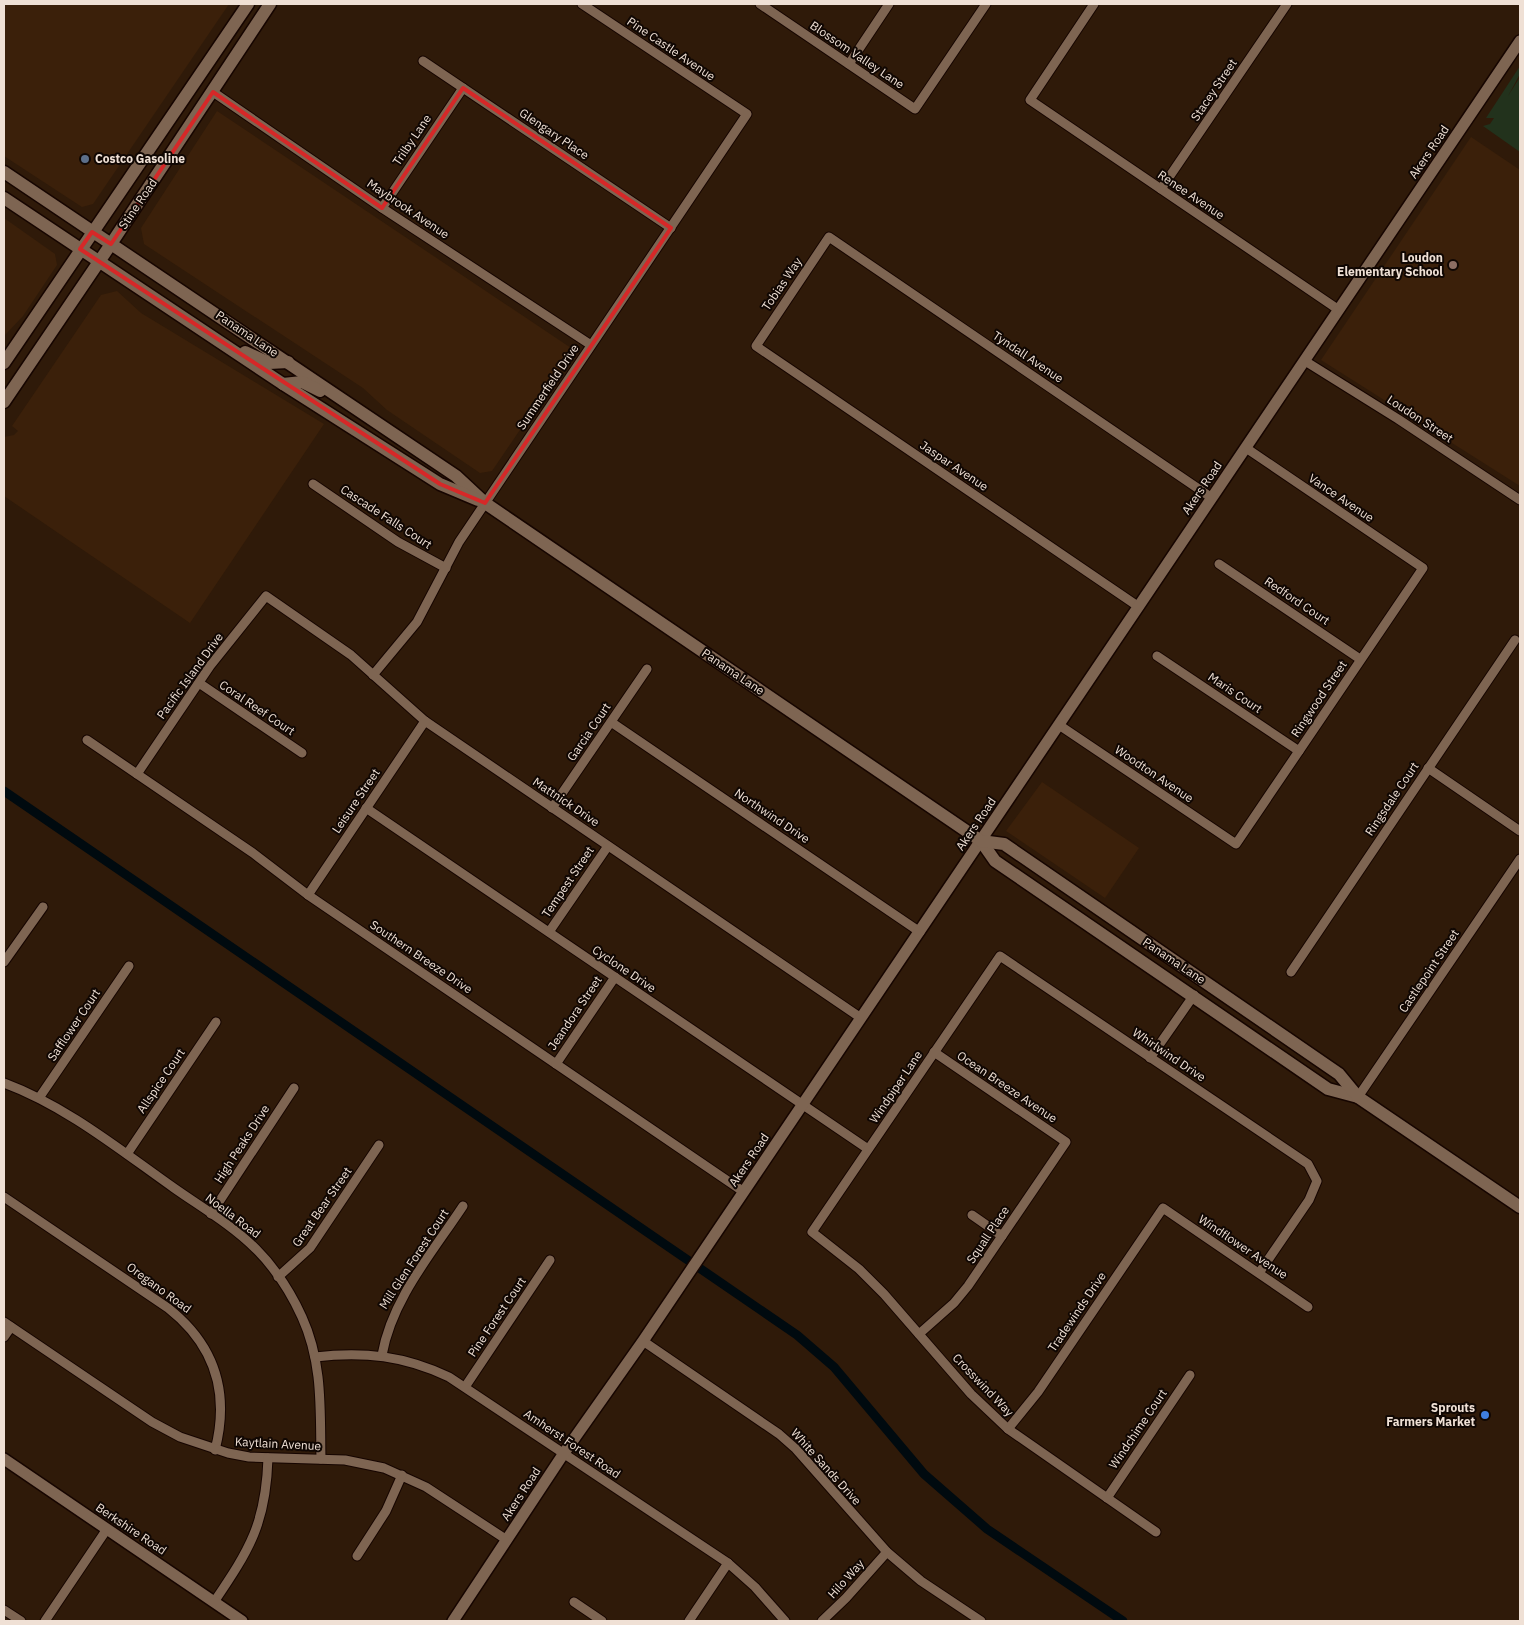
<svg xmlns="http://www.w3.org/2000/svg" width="1524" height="1625" viewBox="0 0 1524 1625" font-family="'IBM Plex Sans',sans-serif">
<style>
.built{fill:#3b200a}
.green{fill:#22321c}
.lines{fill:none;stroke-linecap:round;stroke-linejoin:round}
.canal{stroke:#000a0f;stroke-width:9}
.minor-casing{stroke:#160500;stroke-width:11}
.tertiary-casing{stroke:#160500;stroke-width:14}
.secondary-casing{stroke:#160500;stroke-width:15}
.minor{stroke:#7e6552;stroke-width:9}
.tertiary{stroke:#7e6552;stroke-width:11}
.secondary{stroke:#7e6552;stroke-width:12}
.marked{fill:none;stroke:#d62828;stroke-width:4;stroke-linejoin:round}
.service-dot{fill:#5c6f8a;stroke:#100703;stroke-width:2}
.education-dot{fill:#8d6e63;stroke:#100703;stroke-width:2}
.shop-dot{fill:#3f7fe0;stroke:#100703;stroke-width:2}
.labels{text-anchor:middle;stroke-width:4;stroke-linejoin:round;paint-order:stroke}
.street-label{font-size:12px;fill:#efe0d5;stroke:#100703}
.poi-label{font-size:12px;font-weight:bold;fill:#efe0d5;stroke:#100703;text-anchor:end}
</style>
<rect width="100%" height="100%" fill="#2f1a09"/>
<g class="built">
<polygon points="4,4 229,4 93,204 82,207 4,156"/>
<polygon points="217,111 574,350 492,471 480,473 387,410 363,388 144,244 141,228"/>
<polygon points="1471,137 1520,170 1520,486 1321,360"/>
<polygon points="4,218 55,254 57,265 23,316 4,336"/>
<polygon points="117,291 141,313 324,424 190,623 4,496 4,437 14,435 18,431 12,426 101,295"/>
<polygon points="1042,782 1139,848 1105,898 1006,831"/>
</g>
<polygon class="green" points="1520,66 1520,74 1508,96 1520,77 1520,152 1483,126 1490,124 1494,118 1486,118"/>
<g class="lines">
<polyline class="canal" points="4,791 797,1335 834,1367 924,1474 987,1529 1123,1621"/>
<g class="minor-casing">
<g id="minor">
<polyline points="760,4 915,109 986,4"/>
<polyline points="1094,4 1030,100 1339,310"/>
<polyline points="423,61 671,228"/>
<polyline points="849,64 889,4"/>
<polyline points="213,92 382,208 591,345"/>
<polyline points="1161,189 1287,4"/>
<polyline points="382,208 463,88"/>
<polyline points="1305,361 1398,419 1520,500"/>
<polyline points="313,484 398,542 446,568"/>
<polyline points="1219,564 1360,659"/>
<polyline points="1139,607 756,346 829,237 1212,498"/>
<polyline points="1157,656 1299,751"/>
<polyline points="373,675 417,622 459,542 747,114 582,4"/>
<polyline points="199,683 302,753"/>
<polyline points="611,722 920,932"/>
<polyline points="1059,725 1236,844 1423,568 1246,448"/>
<polyline points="87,740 253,853 308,895 744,1192"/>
<polyline points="1428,768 1520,831"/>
<polyline points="137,774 210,666 266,596 351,655 425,721 861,1018"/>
<polyline points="366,808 868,1149"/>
<polyline points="552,808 647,669"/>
<polyline points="308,895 425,721"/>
<polyline points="549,932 608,846"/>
<polyline points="4,962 43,907"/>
<polyline points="1291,972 1515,640"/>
<polyline points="1150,1058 1194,995"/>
<polyline points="556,1064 615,977"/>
<path d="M4,1083C66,1106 120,1150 174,1188C201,1207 232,1225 256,1249C275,1268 291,1293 302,1317C323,1363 320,1410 321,1459"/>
<polyline points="1358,1097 1520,859"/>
<polyline points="39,1098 129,966"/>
<polyline points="127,1154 216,1022"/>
<path d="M4,1197L168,1308C215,1345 230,1392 215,1450"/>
<polyline points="211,1214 294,1088"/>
<polyline points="972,1215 1002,1236"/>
<polyline points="278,1277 310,1248 379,1145"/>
<polyline points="4,1322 152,1422 180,1437 228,1453 249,1457 345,1460 384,1468 426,1487 507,1540"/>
<polyline points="919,1334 954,1303 968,1286 1066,1142 934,1052"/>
<polyline points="4,1337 11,1327"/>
<polyline points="643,1341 779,1434 796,1449 887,1552 921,1581 981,1621"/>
<path d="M382,1355C392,1299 432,1253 463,1206"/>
<path d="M315,1357C364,1351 405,1356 449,1377L728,1563L755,1587L785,1621"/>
<polyline points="465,1387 550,1260"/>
<polyline points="1008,1429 1038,1392 1163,1208 1308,1307"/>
<polyline points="1107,1498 1190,1375"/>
<polyline points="1156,1532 1008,1429 971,1394 884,1294 859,1269 812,1232 1000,956 1308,1164 1317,1181 1309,1200 1259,1273"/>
<polyline points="357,1556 386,1511 402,1475"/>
<path d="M214,1602C250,1549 266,1523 268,1458"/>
<polyline points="574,1602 602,1621"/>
<polyline points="4,1610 21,1621"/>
<polyline points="45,1621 107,1529"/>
<polyline points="689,1621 728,1563"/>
<polyline points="822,1621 846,1598 887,1552"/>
</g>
</g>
<g class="tertiary-casing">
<g id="tertiary">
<polyline points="4,1459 242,1621"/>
<polyline points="453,1621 564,1453 643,1341 1520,41"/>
</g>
</g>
<g class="secondary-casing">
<g id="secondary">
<polyline points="4,172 456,476 485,503 981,841 995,861 1328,1089 1358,1097"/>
<polyline points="4,198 283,384 440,484 478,500"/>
<polyline points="245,352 269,363 288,362"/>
<polyline points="4,363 248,4"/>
<polyline points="283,384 302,382 320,391"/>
<polyline points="4,402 111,244 270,4"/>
<polyline points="981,841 1004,844 1339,1074 1358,1097 1520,1207"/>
</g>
</g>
<use href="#minor" class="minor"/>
<use href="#tertiary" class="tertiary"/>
<use href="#secondary" class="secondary"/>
</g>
<path class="marked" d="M463,88L671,228L485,503L440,484L80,249L92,232L111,244L213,92L382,208Z"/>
<circle class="service-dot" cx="85" cy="159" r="5"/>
<circle class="education-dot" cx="1453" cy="265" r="5"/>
<circle class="shop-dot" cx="1485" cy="1415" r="5"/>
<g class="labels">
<g class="street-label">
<text transform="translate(671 49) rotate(34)" y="4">Pine Castle Avenue</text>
<text transform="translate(857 55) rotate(34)" y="4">Blossom Valley Lane</text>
<text transform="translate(1214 90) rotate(-56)" y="4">Stacey Street</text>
<text transform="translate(554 134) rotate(34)" y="4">Glengary Place</text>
<text transform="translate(412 140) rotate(-56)" y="4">Trilby Lane</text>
<text transform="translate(1429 152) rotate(-56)" y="4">Akers Road</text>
<text transform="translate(1191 195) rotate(34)" y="4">Renee Avenue</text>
<text transform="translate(138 204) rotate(-56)" y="4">Stine Road</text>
<text transform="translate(408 209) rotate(34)" y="4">Maybrook Avenue</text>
<text transform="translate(782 284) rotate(-56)" y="4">Tobias Way</text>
<text transform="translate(247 334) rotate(34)" y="4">Panama Lane</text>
<text transform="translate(1028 357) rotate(34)" y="4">Tyndall Avenue</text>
<text transform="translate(548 387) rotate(-56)" y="4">Summerfield Drive</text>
<text transform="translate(1420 419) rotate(33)" y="4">Loudon Street</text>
<text transform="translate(954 466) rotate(34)" y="4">Jaspar Avenue</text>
<text transform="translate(1202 488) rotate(-56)" y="4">Akers Road</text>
<text transform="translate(1341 498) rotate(34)" y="4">Vance Avenue</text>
<text transform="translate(386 517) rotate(33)" y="4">Cascade Falls Court</text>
<text transform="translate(1297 601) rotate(34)" y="4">Redford Court</text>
<text transform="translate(733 672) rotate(34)" y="4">Panama Lane</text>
<text transform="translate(190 676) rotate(-54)" y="4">Pacific Island Drive</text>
<text transform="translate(1235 693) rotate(34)" y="4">Maris Court</text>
<text transform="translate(1319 699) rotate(-56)" y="4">Ringwood Street</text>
<text transform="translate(257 708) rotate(34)" y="4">Coral Reef Court</text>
<text transform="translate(589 732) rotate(-56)" y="4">Garcia Court</text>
<text transform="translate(1154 774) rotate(34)" y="4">Woodton Avenue</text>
<text transform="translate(1392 799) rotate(-56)" y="4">Ringsdale Court</text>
<text transform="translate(356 801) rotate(-56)" y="4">Leisure Street</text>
<text transform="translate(566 802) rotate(34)" y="4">Mattnick Drive</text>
<text transform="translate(772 816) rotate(34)" y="4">Northwind Drive</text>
<text transform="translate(976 824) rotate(-56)" y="4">Akers Road</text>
<text transform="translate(568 882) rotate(-56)" y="4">Tempest Street</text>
<text transform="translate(421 957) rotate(34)" y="4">Southern Breeze Drive</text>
<text transform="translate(1174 961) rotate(34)" y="4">Panama Lane</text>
<text transform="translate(624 969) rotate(34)" y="4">Cyclone Drive</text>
<text transform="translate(1429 971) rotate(-56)" y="4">Castlepoint Street</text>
<text transform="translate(575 1013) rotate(-56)" y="4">Jeandora Street</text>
<text transform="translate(74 1025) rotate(-56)" y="4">Safflower Court</text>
<text transform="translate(1169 1055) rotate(34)" y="4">Whirlwind Drive</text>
<text transform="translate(161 1081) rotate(-56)" y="4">Allspice Court</text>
<text transform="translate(896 1087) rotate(-56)" y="4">Windpiper Lane</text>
<text transform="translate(1007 1087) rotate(34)" y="4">Ocean Breeze Avenue</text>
<text transform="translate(242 1144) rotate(-57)" y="4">High Peaks Drive</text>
<text transform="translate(749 1160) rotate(-56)" y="4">Akers Road</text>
<text transform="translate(322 1207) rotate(-55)" y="4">Great Bear Street</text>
<text transform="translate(233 1216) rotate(37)" y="4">Noella Road</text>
<text transform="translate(988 1235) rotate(-56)" y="4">Squall Place</text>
<text transform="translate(1243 1247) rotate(34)" y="4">Windflower Avenue</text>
<text transform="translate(414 1259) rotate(-57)" y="4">Mill Glen Forest Court</text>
<text transform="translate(159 1288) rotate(36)" y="4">Oregano Road</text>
<text transform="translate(1077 1312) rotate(-56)" y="4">Tradewinds Drive</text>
<text transform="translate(497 1317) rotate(-56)" y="4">Pine Forest Court</text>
<text transform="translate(983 1385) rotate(46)" y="4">Crosswind Way</text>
<text transform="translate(1138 1429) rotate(-56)" y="4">Windchime Court</text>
<text transform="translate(278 1444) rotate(3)" y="4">Kaytlain Avenue</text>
<text transform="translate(572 1444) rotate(34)" y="4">Amherst Forest Road</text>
<text transform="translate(826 1467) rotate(48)" y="4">White Sands Drive</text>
<text transform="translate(521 1494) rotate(-57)" y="4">Akers Road</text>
<text transform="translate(131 1529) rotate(34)" y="4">Berkshire Road</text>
<text transform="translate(846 1579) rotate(-48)" y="4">Hilo Way</text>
</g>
<g class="poi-label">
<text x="95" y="163" text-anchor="start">Costco Gasoline</text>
<text x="1443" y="262">Loudon<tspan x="1443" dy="14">Elementary School</tspan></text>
<text x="1475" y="1412">Sprouts<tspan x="1475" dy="14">Farmers Market</tspan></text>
</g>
</g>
<rect width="1524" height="1625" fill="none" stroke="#efe0d5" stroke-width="10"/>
</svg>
